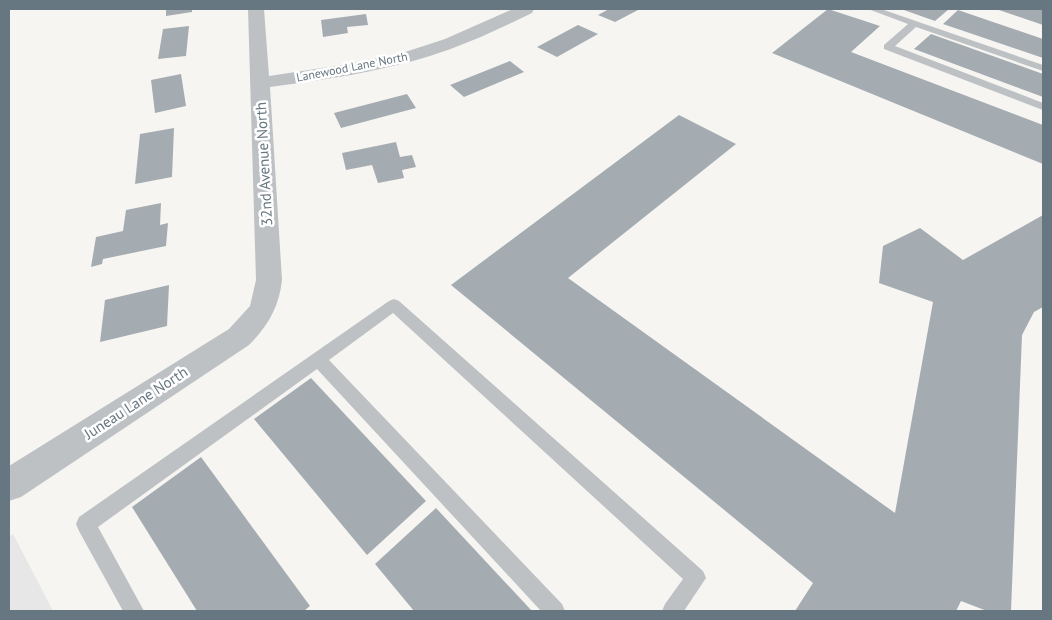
<svg xmlns="http://www.w3.org/2000/svg" width="1052" height="620" viewBox="0 0 1052 620" font-family="'PT Sans',sans-serif">
<style>
.built{fill:#e6e7e6}
.building{fill:#a5acb1}
.lines{fill:none;stroke-linecap:round;stroke-linejoin:round}
.service{fill:#bdc1c4;fill-rule:evenodd}
.minor{fill:#bdc1c4;fill-rule:evenodd}
.labels{text-anchor:middle;stroke-width:5;stroke-linejoin:round;paint-order:stroke}
.far-street-label{font-size:12px;fill:#677781;stroke:#fff}
.street-label{font-size:15px;fill:#677781;stroke:#fff}
</style>
<rect width="100%" height="100%" fill="#f6f5f2"/>
<polygon class="built" points="13,534 53,611 9,611 9,537"/>
<g class="building">
<polygon points="166,9 192,9 192,12 166,16"/>
<polygon points="609,9 640,9 615,22 598,15"/>
<polygon points="828,9 880,26 851,52 1043,125 1043,164 772,53"/>
<polygon points="901,9 949,9 935,21"/>
<polygon points="996,9 1043,9 1043,25"/>
<polygon points="958,10 1043,39 1043,58 943,24"/>
<polygon points="366,14 368,25 347,27 348,33 323,37 321,20"/>
<polygon points="578,25 598,34 557,57 537,47"/>
<polygon points="189,26 186,56 158,59 163,29"/>
<polygon points="931,34 1043,74 1043,97 914,49"/>
<polygon points="510,61 524,72 464,97 450,85"/>
<polygon points="181,74 186,106 155,113 151,80"/>
<polygon points="407,94 416,108 341,128 334,113"/>
<polygon points="679,115 736,144 568,278 895,513 933,302 879,283 883,246 920,228 963,260 1043,215 1043,307 1034,312 1022,335 1011,611 987,611 961,601 956,611 795,611 813,583 451,285"/>
<polygon points="174,128 172,177 135,184 140,134"/>
<polygon points="396,142 400,157 412,155 416,167 402,170 404,178 378,183 372,165 346,170 342,153"/>
<polygon points="161,203 160,225 168,223 166,246 103,259 102,264 91,267 96,237 123,231 126,210"/>
<polygon points="169,285 167,326 100,342 105,300"/>
<polygon points="311,378 426,501 367,555 254,419"/>
<polygon points="201,457 310,606 304,611 197,611 132,507"/>
<polygon points="436,508 532,611 414,611 375,564"/>
</g>
<g class="lines">
<g class="service">
<polygon points="868,9 881,9 1043,65 1043,71 916,27 895,46 1043,103 1043,110 884,49 884,45 908,24"/>
<polygon points="394,299 399,301 703,571 706,578 684,611 662,611 665,604 683,579 393,313 329,360 562,604 565,611 541,611 317,369 98,527 144,611 123,611 79,531 76,524 79,517 389,301"/>
</g>
<path class="minor" d="M248,9H264L269,76L342,65L399,54L445,39L513,9H534L532,13C499,29 466,45 430,56C378,72 324,80 270,87L282,280C279,307 268,326 249,345L21,497L9,501V466L229,329L250,306L256,280Z"/>
</g>
<g class="labels">
<g class="far-street-label">
<text transform="translate(352 67) rotate(-11)" y="4">Lanewood Lane North</text>
</g>
<g class="street-label">
<text transform="translate(264 164) rotate(-93)" y="5">32nd Avenue North</text>
<text transform="translate(136 403) rotate(-33)" y="5">Juneau Lane North</text>
</g>
</g>
<rect width="1052" height="620" fill="none" stroke="#677781" stroke-width="20"/>
</svg>
